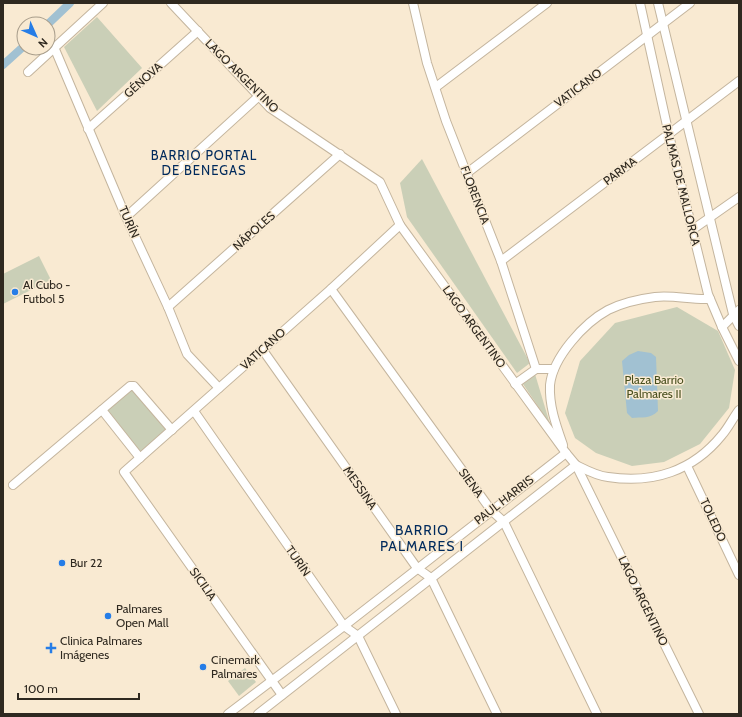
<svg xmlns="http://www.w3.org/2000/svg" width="742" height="717" viewBox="0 0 742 717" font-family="Cabin,sans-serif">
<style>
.green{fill:#cacfb7}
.water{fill:#a1c1d2}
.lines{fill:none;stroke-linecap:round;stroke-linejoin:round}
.canal{stroke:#a1c1d2;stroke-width:8}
.minor-casing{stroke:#c4b59e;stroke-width:10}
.minor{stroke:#fff;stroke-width:8}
.poi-dot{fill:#267de7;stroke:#f9ead2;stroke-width:1.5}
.labels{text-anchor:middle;stroke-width:3;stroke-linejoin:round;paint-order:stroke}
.street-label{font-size:12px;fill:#2f2920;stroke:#f9ead2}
.poi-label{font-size:12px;fill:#2f2920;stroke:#f9ead2;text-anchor:start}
.park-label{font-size:12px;fill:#484f1e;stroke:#f9ead2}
.neighbourhood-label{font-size:13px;letter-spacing:1px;fill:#002a5c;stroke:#f9ead2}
.quarter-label{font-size:14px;letter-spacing:1px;fill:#002a5c;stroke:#f9ead2}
</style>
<rect width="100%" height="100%" fill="#f9ead2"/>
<g class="green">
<polygon points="97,17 142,68 97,111 64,47"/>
<polygon points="422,159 530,363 517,373 407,217 400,183"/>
<polygon points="39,256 51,280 3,304 3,274"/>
<polygon points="677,307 718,331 735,370 729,408 700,444 664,462 632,466 596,453 575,438 565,413 580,361 615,323"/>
<polygon points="535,374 550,424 523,384"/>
<polygon points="130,386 172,430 140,458 102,410"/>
<polygon points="245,668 256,682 239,696 228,681"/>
</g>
<path class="water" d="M638,351L651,353L656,357L658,411C651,419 641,417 632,418L627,413L622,361L629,355Z"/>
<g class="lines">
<g class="canal">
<polyline points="48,24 70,3"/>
<polyline points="3,65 24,46"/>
</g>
<g class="minor-casing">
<g id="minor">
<polyline points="171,3 270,108 380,182 400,225 566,453 576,465 699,714"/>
<polyline points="413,3 427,63 446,121 501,261 536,369 554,369"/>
<polyline points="640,3 669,135 708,294 722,327 739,361"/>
<polyline points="658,3 733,314 739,326"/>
<polyline points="54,47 126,217 168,307 187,354 219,388"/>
<polyline points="28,72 103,3"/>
<polyline points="436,87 547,3"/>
<polyline points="88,129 198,31"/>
<polyline points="467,173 690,3"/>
<polyline points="126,217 259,96"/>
<polyline points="692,230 739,197"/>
<polyline points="501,261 739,81"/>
<polyline points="331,289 491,510 504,522 597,714"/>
<polyline points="168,307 340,154"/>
<polyline points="722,327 739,310"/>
<polyline points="262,349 417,568 431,578 497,714"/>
<polyline points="515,384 536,369"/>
<polyline points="102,410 140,458"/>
<polyline points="194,411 344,626 358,636 396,714"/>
<path d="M563,445C556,425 549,406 550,385C553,357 584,323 608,310C622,303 639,299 655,297C675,295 690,300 710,299"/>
<path d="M576,465C586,470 597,476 608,477C653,484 693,471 722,435C728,428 733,418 739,410"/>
<polyline points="687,466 739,575"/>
<polyline points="13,485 130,386 134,386 172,430"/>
<polyline points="282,695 124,472 331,289 400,225"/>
<polyline points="228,714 344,626 566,453"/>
<polyline points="258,714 576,465"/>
</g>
</g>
<use href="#minor" class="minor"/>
</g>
<g class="poi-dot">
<circle cx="15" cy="292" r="4"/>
<circle cx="62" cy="563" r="4"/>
<circle cx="108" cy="616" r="4"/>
<path d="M49 642h4v4h4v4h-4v4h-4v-4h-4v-4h4z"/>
<circle cx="203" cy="667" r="4"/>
</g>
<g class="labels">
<g class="street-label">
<text transform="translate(242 76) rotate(45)" y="4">LAGO ARGENTINO</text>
<text transform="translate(143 80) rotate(-42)" y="4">GÉNOVA</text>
<text transform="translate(578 88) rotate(-37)" y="4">VATICANO</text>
<text transform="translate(620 171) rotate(-37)" y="4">PARMA</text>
<text transform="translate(681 185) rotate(76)" y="4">PALMAS DE MALLORCA</text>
<text transform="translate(475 195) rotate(69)" y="4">FLORENCIA</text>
<text transform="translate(129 222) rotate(66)" y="4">TURÍN</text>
<text transform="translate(254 231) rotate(-42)" y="4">NÁPOLES</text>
<text transform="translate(474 327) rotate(54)" y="4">LAGO ARGENTINO</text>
<text transform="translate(263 349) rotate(-42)" y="4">VATICANO</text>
<text transform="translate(471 483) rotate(54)" y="4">SIENA</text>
<text transform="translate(360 488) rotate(55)" y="4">MESSINA</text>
<text transform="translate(504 500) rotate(-38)" y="4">PAUL HARRIS</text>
<text transform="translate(713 520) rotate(65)" y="4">TOLEDO</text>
<text transform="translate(298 561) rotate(55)" y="4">TURÍN</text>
<text transform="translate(203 584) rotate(55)" y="4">SICILIA</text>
<text transform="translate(643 601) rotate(64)" y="4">LAGO ARGENTINO</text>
</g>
<g class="poi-label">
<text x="23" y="289">Al Cubo -<tspan x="23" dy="14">Futbol 5</tspan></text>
<text x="70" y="567">Bur 22</text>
<text x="116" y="613">Palmares<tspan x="116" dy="14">Open Mall</tspan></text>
<text x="60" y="645">Clinica Palmares<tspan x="60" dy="14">Imágenes</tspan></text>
<text x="211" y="664">Cinemark<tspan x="211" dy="14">Palmares</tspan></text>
</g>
<g class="park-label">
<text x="654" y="384">Plaza Barrio<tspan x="654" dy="14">Palmares II</tspan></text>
</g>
<g class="neighbourhood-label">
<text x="204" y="160">BARRIO PORTAL<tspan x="204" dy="15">DE BENEGAS</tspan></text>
</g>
<g class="quarter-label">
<text x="422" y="535">BARRIO<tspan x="422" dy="16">PALMARES I</tspan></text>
</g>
</g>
<rect width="742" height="717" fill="none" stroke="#2f2920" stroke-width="8"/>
<g transform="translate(36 36) rotate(135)"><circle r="19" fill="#f9ead2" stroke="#a89d8b"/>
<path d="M0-3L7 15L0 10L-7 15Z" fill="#267de7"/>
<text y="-6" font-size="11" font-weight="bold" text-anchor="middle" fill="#2f2920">N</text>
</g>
<path d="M18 693v6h121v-6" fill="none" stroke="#2f2920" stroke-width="2"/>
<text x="24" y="693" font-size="12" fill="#2f2920" stroke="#f9ead2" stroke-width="3" paint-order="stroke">100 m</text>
</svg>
